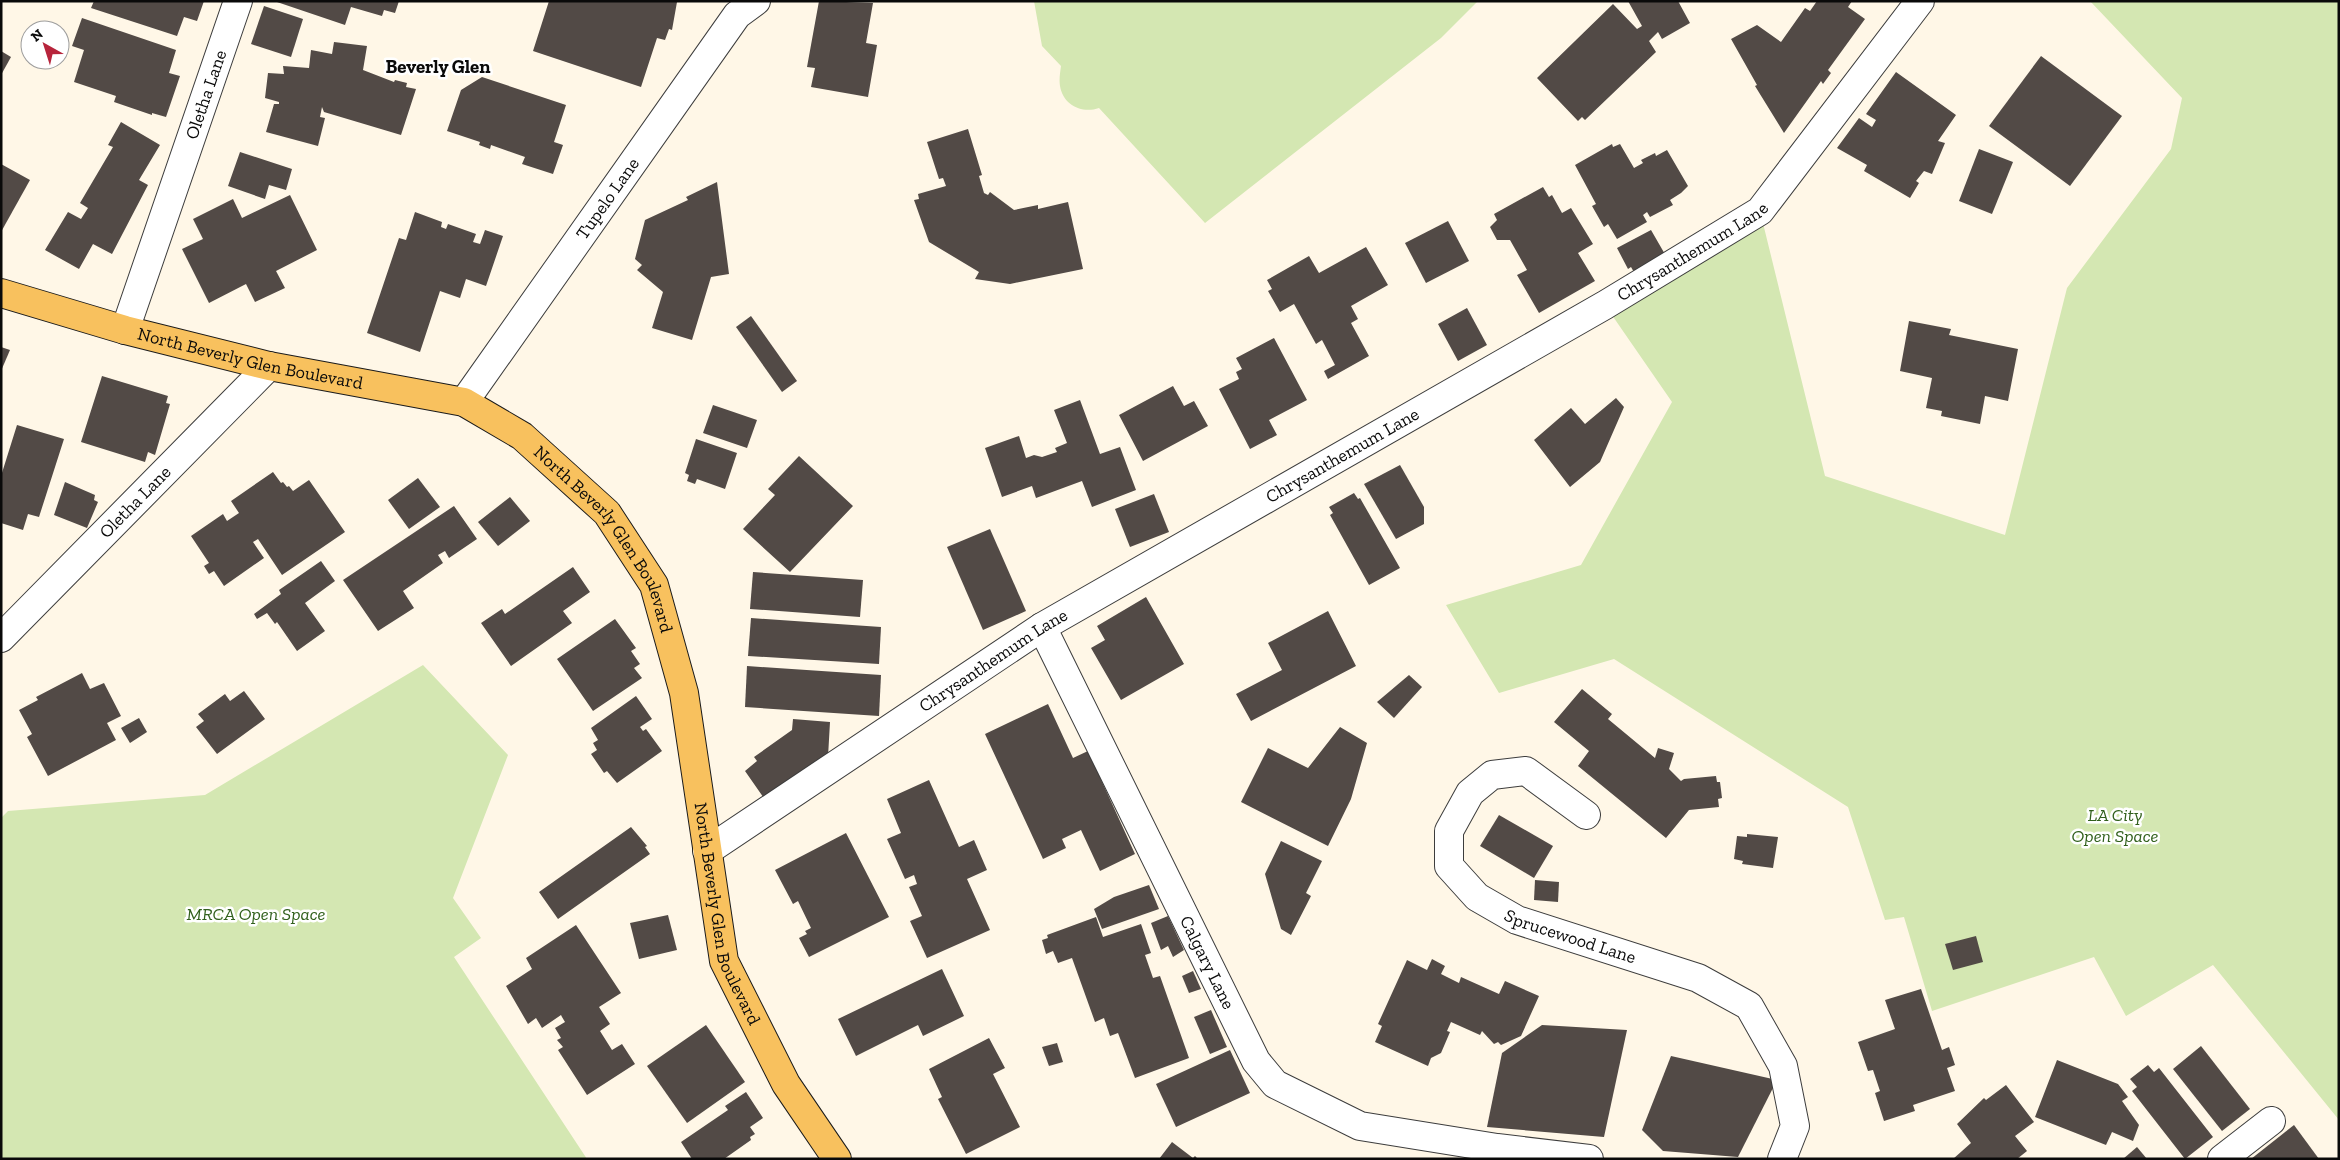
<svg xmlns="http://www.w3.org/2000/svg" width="2340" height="1160" viewBox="0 0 2340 1160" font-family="'Zilla Slab',serif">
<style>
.green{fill:#d4e7b2}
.building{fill:#524a46}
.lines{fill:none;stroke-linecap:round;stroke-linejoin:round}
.minor-casing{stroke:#3d3d3d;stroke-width:30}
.major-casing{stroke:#1b1b1b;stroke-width:30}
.minor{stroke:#fff;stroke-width:28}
.major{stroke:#f8c15e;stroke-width:28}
.labels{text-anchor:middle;stroke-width:5;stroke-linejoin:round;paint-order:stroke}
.street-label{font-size:18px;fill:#0a0a0a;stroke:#fff}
.park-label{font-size:18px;font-style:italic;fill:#31601c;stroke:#fff}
.neighbourhood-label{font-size:19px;font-weight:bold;fill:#0a0a0a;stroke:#fff}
</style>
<rect width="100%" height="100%" fill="#fff7e7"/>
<g class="green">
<path d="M1034,1H1478L1441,38L1205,223L1099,108C1082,114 1063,105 1060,86C1059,80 1060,73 1061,66L1042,46Z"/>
<polygon points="2090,1 2339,1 2339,1120 2213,965 2126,1016 2094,957 1932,1011 1904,917 1885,920 1848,807 1614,659 1499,693 1446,605 1581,565 1672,402 1605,305 1760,211 1825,476 2005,535 2067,288 2171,149 2182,98"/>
<polygon points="423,665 508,755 453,898 481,938 454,957 587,1159 1,1159 1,818 8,811 205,795"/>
</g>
<g class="building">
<polygon points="94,1 204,1 197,21 184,17 177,36 91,8"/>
<polygon points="274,1 399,1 395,13 384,10 382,16 351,7 345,25"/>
<polygon points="549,1 674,1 677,2 672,30 669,29 665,40 657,38 641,87 533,51"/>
<polygon points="819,1 873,3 866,43 877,45 868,97 811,87 815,68 807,67"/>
<polygon points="1628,1 1678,1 1690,23 1662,39 1658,32 1649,41 1656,52 1585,120 1582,117 1578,121 1537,78 1613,4 1637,29 1642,26"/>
<polygon points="1817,1 1852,1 1848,7 1865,19 1828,70 1831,73 1823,84 1821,81 1784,133 1755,86 1757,85 1731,39 1757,25 1781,42 1805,8 1810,11"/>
<polygon points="264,6 303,19 291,57 251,44"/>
<polygon points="82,18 176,50 169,73 180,76 166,117 152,113 152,115 114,102 116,96 74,82 84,50 72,46"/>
<polygon points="334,42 367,46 363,70 394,82 395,80 407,83 406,87 416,89 401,135 324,112 322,107 320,117 325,118 318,146 266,132 274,104 279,104 279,102 265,98 268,73 284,74 283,66 309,68 311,50 332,54"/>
<polygon points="1,51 11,57 1,75"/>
<polygon points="2041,56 2122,116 2070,186 1989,126"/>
<polygon points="1896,72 1956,115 1938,141 1945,143 1932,174 1924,171 1916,181 1919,183 1910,198 1864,171 1867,165 1837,148 1859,118 1872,127 1876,120 1866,114"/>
<polygon points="482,77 566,105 554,142 563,145 553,174 522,164 525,157 491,145 490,149 479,145 480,142 447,131 461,90"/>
<polygon points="121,122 160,145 139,180 148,185 112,254 93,244 79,269 45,250 68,212 81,219 88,208 80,203 113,147 108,145"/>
<polygon points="968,129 982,175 979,176 984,193 988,195 990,192 1014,210 1038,205 1038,209 1068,202 1083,269 1010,284 975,279 979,272 929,242 914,200 919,199 918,194 946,186 943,178 939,179 927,142"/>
<polygon points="1612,144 1613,147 1620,144 1634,168 1643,163 1641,160 1655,153 1656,156 1667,150 1688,186 1681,193 1670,200 1673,205 1650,217 1647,212 1643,215 1647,222 1617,239 1608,224 1604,227 1592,206 1596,204 1575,165"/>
<polygon points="1979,149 2013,162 1992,214 1959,201"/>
<polygon points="240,152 292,169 286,190 269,185 265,199 228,186"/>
<polygon points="1,164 30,180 1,232"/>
<polygon points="717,182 729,274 711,277 692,340 652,328 663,292 637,270 642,265 635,259 645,220 688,200 686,197"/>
<polygon points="1543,187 1549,197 1552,195 1562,213 1571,208 1593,244 1578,253 1595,281 1539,313 1517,275 1527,270 1510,240 1497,240 1490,227 1497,220 1494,214"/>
<polygon points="290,195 317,250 276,271 285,288 255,302 246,284 209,303 182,249 203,239 193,219 233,199 242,218"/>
<polygon points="415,212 442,222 441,227 446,229 448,224 476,234 473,242 480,244 485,230 503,236 486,286 466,279 460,298 440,291 420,352 367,333 399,238 406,240"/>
<polygon points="1448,221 1469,261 1426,283 1405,243"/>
<polygon points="1651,230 1666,256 1635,274 1631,267 1628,269 1617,248"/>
<polygon points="1366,247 1388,285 1351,306 1358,319 1351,323 1369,356 1328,379 1324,371 1335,365 1322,340 1316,344 1294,304 1280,312 1268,291 1272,289 1267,280 1309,256 1319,273"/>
<polygon points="1467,308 1487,345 1458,361 1438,324"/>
<polygon points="751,316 797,381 782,392 736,327"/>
<polygon points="1909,321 1951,329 1949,335 2018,349 2008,401 1985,396 1980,424 1941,416 1942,411 1926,408 1932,378 1900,371"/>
<polygon points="1274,338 1307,400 1269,420 1277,435 1250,449 1219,389 1239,379 1236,372 1242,369 1236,358"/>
<polygon points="1,347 10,350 1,371"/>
<polygon points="102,376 168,396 166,403 170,404 155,455 148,452 145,462 81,442"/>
<polygon points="1173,386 1184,406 1194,401 1208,426 1143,461 1119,415"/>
<polygon points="1616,398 1624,407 1600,462 1570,487 1534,440 1571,408 1585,424"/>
<polygon points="1080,400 1100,454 1120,447 1136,490 1092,507 1082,481 1036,498 1032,486 1002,497 985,448 1019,436 1026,458 1034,455 1042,457 1057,452 1055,448 1067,443 1054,410"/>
<polygon points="713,405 757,420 747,448 703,433"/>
<polygon points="17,425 64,439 39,517 28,514 23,530 1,523 1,476"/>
<polygon points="696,439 737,453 725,489 697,479 695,484 687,481 689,475 685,473"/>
<polygon points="799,456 853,506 790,572 743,529 775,495 768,489"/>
<polygon points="1400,465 1424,507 1424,524 1396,539 1364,484"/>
<polygon points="273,472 281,483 283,482 287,487 289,486 293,491 309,480 345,532 282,575 258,539 253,542 264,558 224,586 214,571 209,574 204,566 209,563 191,536 223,514 227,521 239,513 231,501"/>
<polygon points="418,478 440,507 409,529 388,500"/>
<polygon points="65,482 95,495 94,500 98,502 87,528 54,515"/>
<polygon points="1354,493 1358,499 1360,498 1400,568 1369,585 1330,515 1333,513 1329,507"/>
<polygon points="1154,494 1169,532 1130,547 1115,509"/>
<polygon points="510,497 530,521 498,546 478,522"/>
<polygon points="454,506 477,539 449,558 445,551 438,555 443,563 403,591 414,608 378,631 343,580"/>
<polygon points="990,529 1026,611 983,630 947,547"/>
<polygon points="321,561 335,581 305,603 325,631 297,651 277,622 275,624 267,613 257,619 254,614 281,594 279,590"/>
<polygon points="573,567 590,592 563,611 572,623 511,666 481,623 502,609 505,614"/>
<polygon points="753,572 863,580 860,617 750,609"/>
<polygon points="1146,597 1184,664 1121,700 1091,648 1105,640 1097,626"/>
<polygon points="1328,611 1356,666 1251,721 1236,694 1282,670 1268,643"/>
<polygon points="751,618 881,627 879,664 748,656"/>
<polygon points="615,619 636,648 631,651 640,664 634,668 642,678 593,711 557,659"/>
<polygon points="747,666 881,675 879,716 745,707"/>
<polygon points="82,673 90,689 104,683 121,716 107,723 116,740 48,776 27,737 32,734 19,710 38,700 36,697"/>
<polygon points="1409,675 1422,687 1394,718 1377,702"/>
<polygon points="1582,689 1612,714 1608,719 1655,758 1658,748 1674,753 1669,769 1681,781 1684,779 1716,776 1717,782 1720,782 1722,798 1718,799 1719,807 1689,810 1666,838 1578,766 1589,751 1554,722"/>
<polygon points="244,691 265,719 217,754 196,727 204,721 198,714 225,694 230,701"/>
<polygon points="636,696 652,719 640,727 643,731 646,729 662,751 617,783 607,771 604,773 591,754 597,750 593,743 598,740 591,728"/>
<polygon points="1048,704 1073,758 1088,751 1135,854 1100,871 1081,830 1062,839 1066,848 1043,859 985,734"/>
<polygon points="139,718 147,732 130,743 121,728"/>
<polygon points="793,719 830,722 828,757 766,801 745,771 757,761 754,757 792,730"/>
<polygon points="1340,727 1367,743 1351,799 1328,846 1241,802 1268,748 1308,768"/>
<polygon points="929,780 959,847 974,840 987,870 967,879 990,930 927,958 910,921 922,916 909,887 917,884 914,875 905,879 887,839 901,833 887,799"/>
<polygon points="1499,815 1553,846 1534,878 1480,846"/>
<polygon points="631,827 647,846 645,847 650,854 558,919 539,892"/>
<polygon points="846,833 889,917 809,957 799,938 807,934 805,931 811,928 798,901 793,904 775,870"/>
<polygon points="1747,834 1778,837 1773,868 1742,864 1743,861 1734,859 1737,836 1747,837"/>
<polygon points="1281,841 1322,861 1306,893 1311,896 1291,935 1281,929 1265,874"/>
<polygon points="1535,880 1559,882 1558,902 1534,900"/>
<polygon points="1149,885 1159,909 1102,929 1094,909 1114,897"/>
<polygon points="668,915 677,950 639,959 630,923"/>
<polygon points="1168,916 1184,950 1173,957 1168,946 1161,950 1151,923"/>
<polygon points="1096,917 1103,937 1141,924 1151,953 1145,955 1153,978 1160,976 1189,1058 1135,1078 1118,1033 1110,1036 1104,1018 1095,1022 1072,958 1058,963 1053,951 1046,954 1042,940 1048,938 1047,935"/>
<polygon points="576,925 621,993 599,1007 610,1024 600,1031 612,1050 622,1044 635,1064 587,1095 558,1050 563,1047 557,1040 561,1038 555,1028 565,1022 562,1017 561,1015 542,1028 536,1018 528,1024 506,986 532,969 526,958"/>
<polygon points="1976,936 1983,962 1953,970 1945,944"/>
<polygon points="1432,959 1445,966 1441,974 1459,983 1461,977 1499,994 1505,981 1539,996 1521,1036 1501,1045 1498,1042 1494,1044 1482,1031 1480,1035 1451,1022 1447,1031 1450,1032 1441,1053 1431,1058 1428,1066 1375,1042 1382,1026 1378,1024 1407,960 1427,970"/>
<polygon points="942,969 964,1016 923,1036 918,1025 856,1056 838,1019"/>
<polygon points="1193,971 1201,989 1189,993 1182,976"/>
<polygon points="1921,989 1942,1050 1949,1047 1955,1065 1947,1068 1955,1091 1913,1105 1915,1111 1884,1121 1875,1093 1880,1091 1873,1070 1868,1071 1858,1042 1895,1029 1885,1000"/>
<polygon points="1211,1010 1227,1047 1210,1054 1194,1017"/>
<polygon points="706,1025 745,1082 687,1123 647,1066"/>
<polygon points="1542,1025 1627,1030 1604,1137 1487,1127 1502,1053"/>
<polygon points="989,1038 1005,1068 993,1074 1020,1127 966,1154 938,1099 942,1097 929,1069"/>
<polygon points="1057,1043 1063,1062 1049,1066 1042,1047"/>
<polygon points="2201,1046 2250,1109 2222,1131 2173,1069"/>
<polygon points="1230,1050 1250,1093 1176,1127 1156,1084"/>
<polygon points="1671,1056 1777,1080 1738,1157 1663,1151 1642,1130"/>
<polygon points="2057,1060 2118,1084 2128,1097 2122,1101 2139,1125 2133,1141 2112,1132 2106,1145 2035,1117"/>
<polygon points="2148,1065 2154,1072 2159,1068 2213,1137 2185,1159 2132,1091 2137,1087 2130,1079"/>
<polygon points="2006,1085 2034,1122 2015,1136 2027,1151 2017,1159 1953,1159 1971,1143 1957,1124 1984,1098 1986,1100"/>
<polygon points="746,1092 763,1118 750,1127 755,1134 750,1137 751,1140 724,1159 692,1159 681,1142 728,1110 725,1106"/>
<polygon points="2294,1125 2319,1159 2251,1159"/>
<polygon points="1172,1142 1193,1158 1195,1156 1198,1159 1159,1159"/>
<polygon points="2137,1147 2147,1159 2123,1159"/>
</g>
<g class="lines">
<g class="minor-casing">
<g id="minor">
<path id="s1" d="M125,330L238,1"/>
<path id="s2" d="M464,402L737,15L756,1"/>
<path id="s3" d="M1042,627L1256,1061L1275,1084L1360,1126L1497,1148L1589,1159"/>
<path id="s4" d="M1,638L269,366"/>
<path id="s5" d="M1586,815L1526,771L1492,775L1470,793L1449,831V866L1477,897L1517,920L1698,978L1749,1006L1783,1066L1795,1126L1782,1159"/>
<path id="s6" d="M707,851L1042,627L1605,305L1760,211L1920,1"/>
<polyline points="2222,1159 2271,1121"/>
</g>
</g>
<g class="major-casing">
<g id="major">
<path id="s7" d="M1,293L125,330L269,366L464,402L522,436L607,513L654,585L684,693L724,961L786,1084L837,1159"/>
</g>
</g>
<use href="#minor" class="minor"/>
<use href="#major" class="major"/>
</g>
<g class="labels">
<g class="street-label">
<text dy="6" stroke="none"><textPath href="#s1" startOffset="249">Oletha Lane</textPath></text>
<text dy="6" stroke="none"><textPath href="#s2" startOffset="249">Tupelo Lane</textPath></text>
<text dy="6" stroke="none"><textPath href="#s6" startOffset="1154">Chrysanthemum Lane</textPath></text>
<text dy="6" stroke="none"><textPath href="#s7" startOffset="258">North Beverly Glen Boulevard</textPath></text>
<text dy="6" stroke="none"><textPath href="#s6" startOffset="749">Chrysanthemum Lane</textPath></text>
<text dy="6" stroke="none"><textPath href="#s4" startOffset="191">Oletha Lane</textPath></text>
<text dy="6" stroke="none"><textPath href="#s7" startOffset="678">North Beverly Glen Boulevard</textPath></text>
<text dy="6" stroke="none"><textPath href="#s6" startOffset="344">Chrysanthemum Lane</textPath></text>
<text dy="6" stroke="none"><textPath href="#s7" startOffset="1082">North Beverly Glen Boulevard</textPath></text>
<text dy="6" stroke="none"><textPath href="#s5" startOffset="359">Sprucewood Lane</textPath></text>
<text dy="6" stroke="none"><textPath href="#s3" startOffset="374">Calgary Lane</textPath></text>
</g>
<g class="park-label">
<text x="2115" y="821">LA City<tspan x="2115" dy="21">Open Space</tspan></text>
<text x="256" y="920">MRCA Open Space</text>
</g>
<g class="neighbourhood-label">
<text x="438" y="73">Beverly Glen</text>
</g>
</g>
<rect width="2340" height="1160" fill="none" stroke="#0a0a0a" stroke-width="5"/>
<g transform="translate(45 45) rotate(321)"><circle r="24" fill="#ffffff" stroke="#9d9d9d"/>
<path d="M0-4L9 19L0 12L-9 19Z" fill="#b7243b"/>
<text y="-8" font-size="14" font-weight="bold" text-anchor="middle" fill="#0a0a0a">N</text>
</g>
</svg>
